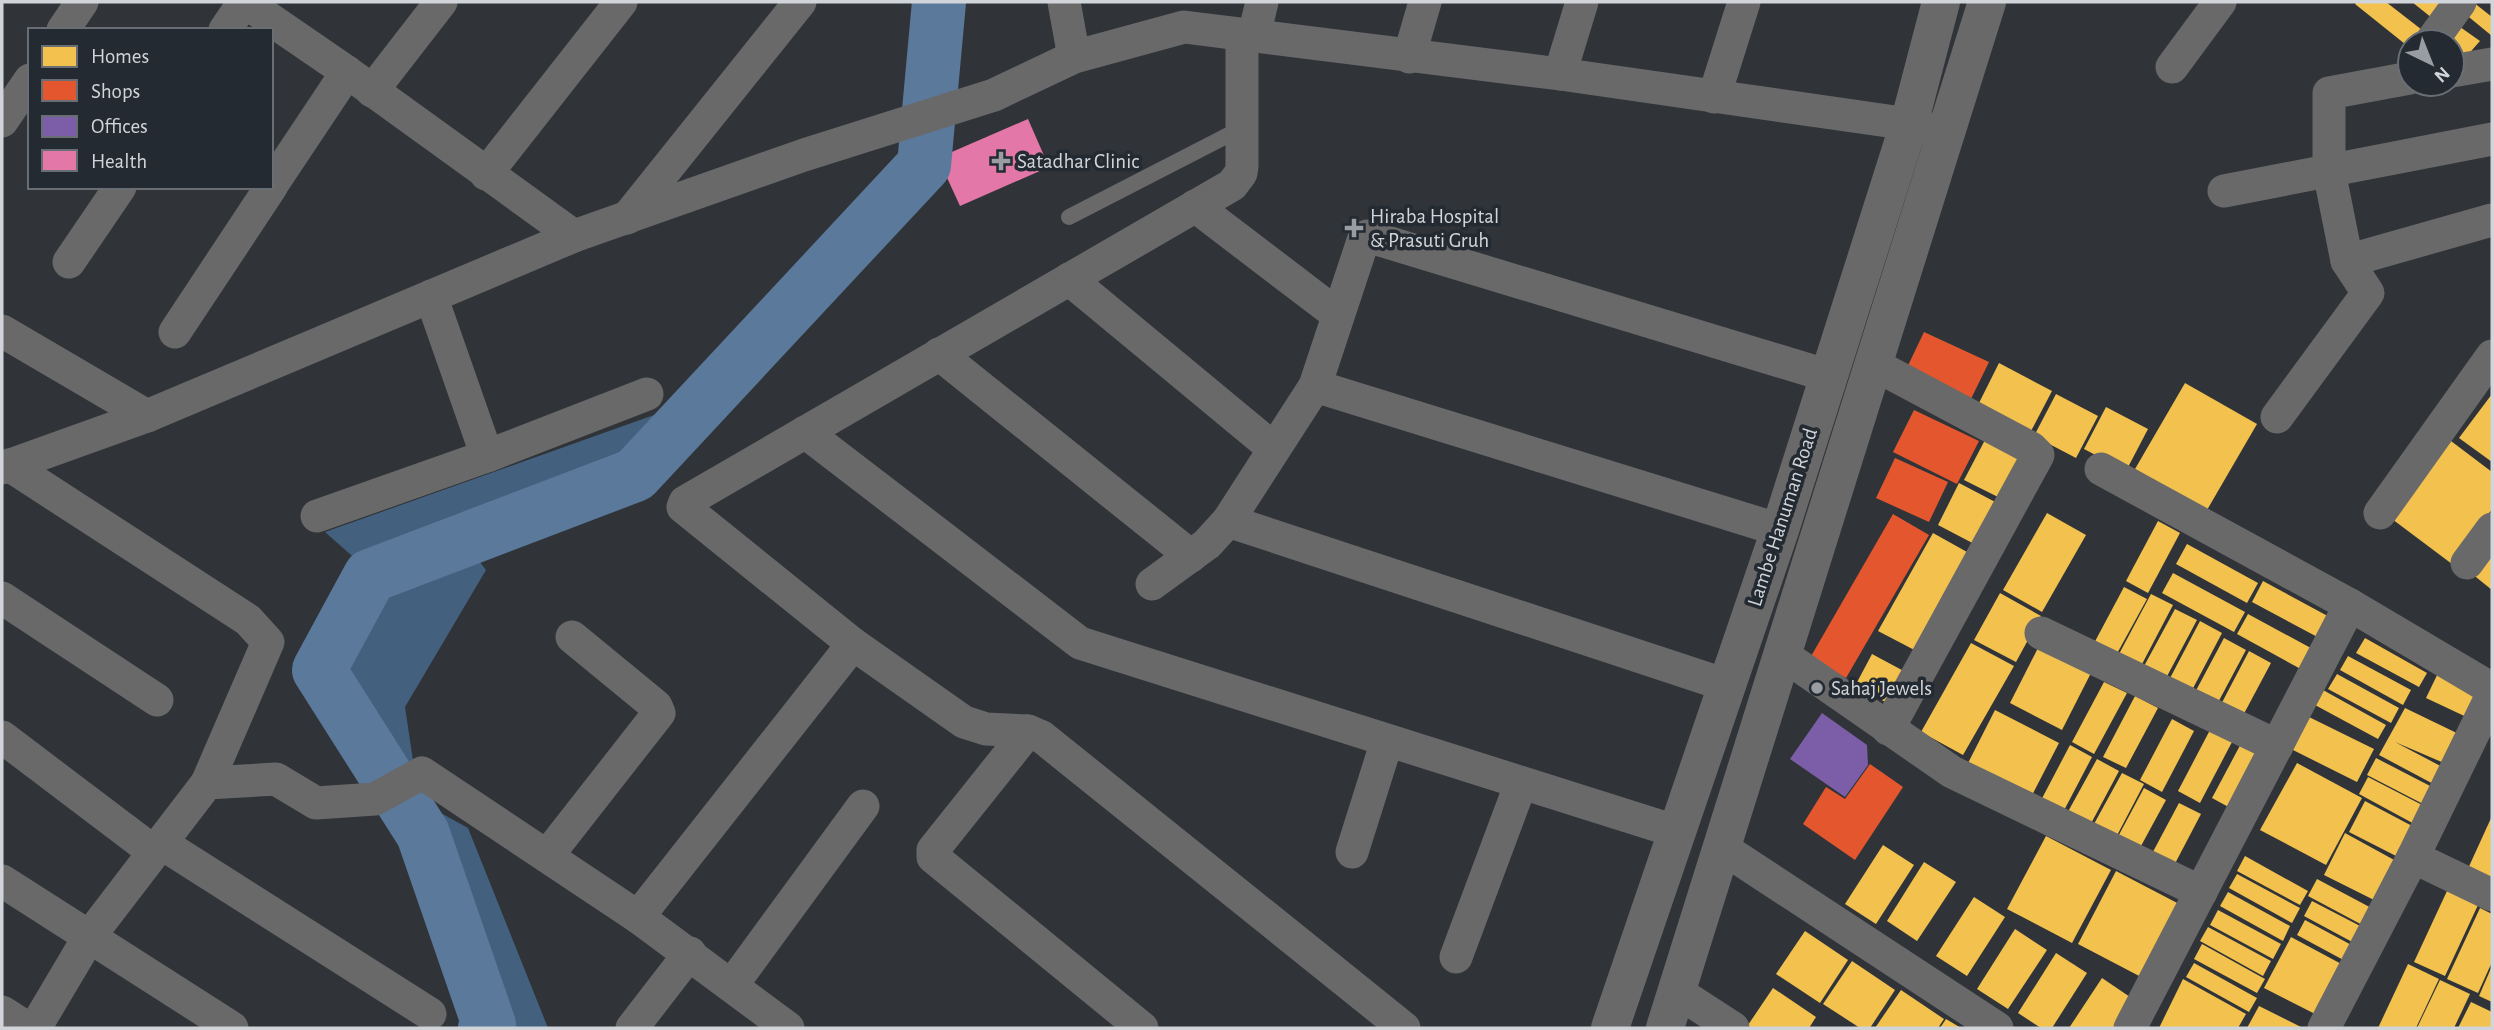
<svg xmlns="http://www.w3.org/2000/svg" width="2494" height="1030" viewBox="0 0 2494 1030" font-family="'Alegreya Sans',sans-serif">
<style>
.forest{fill:#44607f}
.homes{fill:#f2c14e}
.shops{fill:#e4572e}
.offices{fill:#7b5ea7}
.health{fill:#e377a8}
.lines{fill:none;stroke-linecap:round;stroke-linejoin:round}
.river{stroke:#5b799a;stroke-width:54}
.service{stroke:#69696a;stroke-width:16}
.minor{stroke:#69696a;stroke-width:33}
.tertiary{stroke:#69696a;stroke-width:38}
.poi-dot{fill:#999da1;stroke:#232a32;stroke-width:2.5}
.labels{text-anchor:middle;stroke-width:7;stroke-linejoin:round;paint-order:stroke}
.poi-label{font-size:21px;fill:#d1d5da;stroke:#232a32;text-anchor:start}
.street-label{font-size:21px;fill:#d1d5da;stroke:#232a32}
</style>
<rect width="100%" height="100%" fill="#303438"/>
<g class="forest">
<polygon points="654,415 660,448 368,570 325,532"/>
<polygon points="468,547 486,570 405,707 419,801 468,828 548,1028 501,1028 479,942 418,826 368,749 344,657 387,588"/>
</g>
<g class="homes">
<polygon points="2357,2 2386,2 2426,33 2419,42 2410,42 2410,48 2355,4"/>
<polygon points="2412,2 2445,2 2432,18"/>
<polygon points="2473,2 2492,17 2492,36 2464,13"/>
<polygon points="2453,22 2480,41 2458,66 2452,61 2452,42 2436,42"/>
<polygon points="1999,363 2052,391 2030,433 1978,405"/>
<polygon points="2185,383 2257,424 2207,510 2135,469"/>
<polygon points="2056,394 2098,416 2076,458 2034,436"/>
<polygon points="2492,394 2492,462 2459,438"/>
<polygon points="2106,407 2148,429 2126,471 2084,449"/>
<polygon points="1986,438 2028,460 2006,501 1964,480"/>
<polygon points="2451,441 2492,472 2492,509 2452,564 2392,519"/>
<polygon points="1959,483 2001,505 1980,547 1938,525"/>
<polygon points="2047,513 2086,535 2042,612 2003,590"/>
<polygon points="2158,521 2180,533 2148,593 2126,581"/>
<polygon points="1933,533 1976,557 1922,654 1878,631"/>
<polygon points="2492,536 2492,590 2466,569"/>
<polygon points="2187,544 2258,583 2247,603 2176,564"/>
<polygon points="2173,573 2245,612 2234,632 2162,593"/>
<polygon points="2263,581 2335,620 2323,640 2252,602"/>
<polygon points="2124,587 2147,599 2114,659 2092,647"/>
<polygon points="2000,593 2041,616 2016,662 1974,640"/>
<polygon points="2151,594 2173,605 2141,666 2119,654"/>
<polygon points="2175,609 2197,620 2165,680 2143,668"/>
<polygon points="2248,614 2320,653 2308,673 2237,634"/>
<polygon points="2200,621 2222,633 2190,694 2168,682"/>
<polygon points="2224,638 2246,650 2214,710 2192,698"/>
<polygon points="2365,638 2427,673 2419,687 2356,653"/>
<polygon points="2041,642 2093,669 2062,730 2010,703"/>
<polygon points="1971,643 2014,666 1963,755 1921,732"/>
<polygon points="2249,651 2271,663 2239,723 2217,712"/>
<polygon points="1872,654 1913,676 1895,707 1855,686"/>
<polygon points="2348,656 2411,690 2403,705 2340,670"/>
<polygon points="2440,669 2487,693 2475,721 2426,698"/>
<polygon points="2337,674 2399,708 2391,723 2328,689"/>
<polygon points="2104,682 2127,693 2094,754 2072,742"/>
<polygon points="2323,690 2386,725 2378,739 2315,705"/>
<polygon points="2135,696 2158,708 2126,768 2103,757"/>
<polygon points="2405,708 2465,737 2451,766 2395,742 2448,770 2439,787 2379,755"/>
<polygon points="1995,710 2059,743 2028,803 1964,771"/>
<polygon points="2309,717 2374,749 2357,782 2293,750"/>
<polygon points="2172,719 2194,731 2162,792 2140,780"/>
<polygon points="2210,730 2232,742 2200,803 2178,791"/>
<polygon points="2244,738 2267,750 2234,810 2212,798"/>
<polygon points="2070,745 2092,757 2060,818 2038,806"/>
<polygon points="2376,758 2436,789 2427,806 2367,775"/>
<polygon points="2097,759 2119,771 2087,831 2064,819"/>
<polygon points="2297,763 2362,798 2326,865 2260,830"/>
<polygon points="2122,773 2144,784 2112,845 2089,833"/>
<polygon points="2368,777 2428,808 2418,826 2359,794"/>
<polygon points="2144,788 2166,800 2135,857 2113,846"/>
<polygon points="2365,801 2414,827 2398,857 2349,832"/>
<polygon points="2179,803 2201,814 2169,875 2147,863"/>
<polygon points="2492,816 2492,885 2466,873"/>
<polygon points="2345,833 2396,861 2376,901 2324,875"/>
<polygon points="2046,836 2111,870 2072,943 2007,909"/>
<polygon points="1883,845 1914,865 1876,924 1845,904"/>
<polygon points="2245,856 2308,891 2300,905 2237,871"/>
<polygon points="1924,862 1956,882 1917,941 1887,921"/>
<polygon points="2116,871 2181,905 2143,978 2078,944"/>
<polygon points="2237,874 2300,908 2292,923 2229,888"/>
<polygon points="2317,879 2377,911 2368,928 2308,896"/>
<polygon points="2447,891 2478,905 2445,976 2414,962"/>
<polygon points="2228,892 2290,926 2283,941 2220,906"/>
<polygon points="1974,897 2005,917 1967,976 1936,956"/>
<polygon points="2312,901 2364,928 2356,944 2304,916"/>
<polygon points="2480,908 2492,914 2492,962 2478,993 2447,979"/>
<polygon points="2218,910 2281,944 2273,959 2210,925"/>
<polygon points="2305,920 2357,948 2349,963 2297,935"/>
<polygon points="2208,927 2271,961 2263,976 2200,941"/>
<polygon points="2015,929 2047,950 2008,1009 1977,989"/>
<polygon points="1805,931 1848,960 1820,1003 1776,974"/>
<polygon points="2291,937 2347,967 2321,1017 2264,988"/>
<polygon points="2202,944 2265,979 2257,993 2194,959"/>
<polygon points="2056,953 2087,973 2052,1028 2041,1028 2018,1013"/>
<polygon points="1852,961 1895,990 1870,1028 1860,1028 1823,1004"/>
<polygon points="2194,963 2257,998 2249,1012 2186,977"/>
<polygon points="2408,964 2439,979 2416,1028 2378,1028"/>
<polygon points="2492,966 2492,1002 2479,996"/>
<polygon points="2102,978 2133,999 2114,1028 2069,1028"/>
<polygon points="2183,979 2246,1014 2238,1028 2159,1028"/>
<polygon points="2440,980 2470,994 2454,1028 2417,1028"/>
<polygon points="1773,988 1816,1017 1809,1028 1746,1028"/>
<polygon points="1901,990 1944,1019 1938,1028 1875,1028"/>
<polygon points="2471,1002 2492,1012 2492,1028 2458,1028"/>
<polygon points="2259,1006 2303,1028 2247,1028"/>
<polygon points="1946,1019 1961,1028 1940,1028"/>
</g>
<g class="shops">
<polygon points="1924,332 1989,362 1968,405 1904,374"/>
<polygon points="1914,410 1979,441 1957,484 1893,452"/>
<polygon points="1895,458 1948,482 1929,522 1876,498"/>
<polygon points="1893,514 1929,535 1846,678 1810,658"/>
<polygon points="1870,764 1903,787 1855,860 1803,824 1826,787 1845,799"/>
</g>
<polygon class="offices" points="1822,713 1867,745 1868,765 1845,797 1790,759"/>
<polygon class="health" points="1028,119 1049,167 960,206 938,158"/>
<g class="lines">
<polyline class="river" points="485,1028 489,1025 423,834 319,670 370,576 635,475 924,165 939,2"/>
<polyline class="service" points="1069,217 1242,128"/>
<g class="minor">
<polyline points="245,2 347,72 574,236"/>
<polyline points="1064,2 1074,57"/>
<polyline points="63,30 82,2"/>
<polyline points="225,30 244,2"/>
<polyline points="1242,35 1242,166 1241,173 1232,185 685,502 683,507 853,644 964,722 986,729 1028,731 1042,737 1404,1028"/>
<polyline points="1254,35 1262,2"/>
<polyline points="2431,42 2460,2"/>
<polyline points="1409,57 1425,2"/>
<polyline points="2172,67 2220,2"/>
<polyline points="2452,71 2492,64"/>
<polyline points="1560,74 1582,2"/>
<polyline points="372,91 441,2"/>
<polyline points="1714,97 1744,2"/>
<polyline points="2,121 30,80"/>
<polyline points="486,174 621,2"/>
<polyline points="271,186 347,72"/>
<polyline points="2224,191 2492,139"/>
<polyline points="1195,206 1338,315"/>
<polyline points="627,218 800,2"/>
<polyline points="2347,261 2329,171 2329,93 2410,78"/>
<polyline points="69,262 120,187"/>
<polyline points="1069,279 1273,448"/>
<polyline points="431,296 487,456"/>
<polyline points="2,331 147,416"/>
<polyline points="175,332 271,187"/>
<polyline points="939,354 1191,556"/>
<polyline points="1873,364 2031,448 2038,455 1888,729"/>
<polyline points="1315,386 1780,530"/>
<polyline points="2277,417 2368,293 2347,261 2492,220"/>
<polyline points="805,432 1080,643 1678,832"/>
<polyline points="9,465 248,620 268,642 207,783"/>
<polyline points="2,468 147,416 574,236 804,155 994,95 1074,57 1184,27 1560,74 1909,124 1934,130"/>
<polyline points="2101,469 2350,605 2492,689"/>
<polyline points="2380,513 2492,356"/>
<polyline points="317,516 487,456 647,394"/>
<polyline points="1228,521 1726,685"/>
<polyline points="2467,563 2492,529"/>
<polyline points="1152,584 1207,544 1228,521 1315,386 1363,241 1367,236 1829,376"/>
<polyline points="2,598 157,700"/>
<polyline points="2041,633 2277,746"/>
<polyline points="1782,654 1952,772 2201,892"/>
<polyline points="1028,731 933,850 933,857 1142,1028"/>
<polyline points="2,737 154,852"/>
<polyline points="161,843 430,1014"/>
<polyline points="1721,847 1997,1028"/>
<polyline points="1352,852 1387,741"/>
<polyline points="547,856 659,713 656,706 572,637"/>
<polyline points="2413,857 2492,895"/>
<polyline points="2,881 232,1028"/>
<polyline points="638,917 853,644"/>
<polyline points="1456,957 1521,783"/>
<polyline points="732,985 863,806"/>
<polyline points="1676,991 1733,1028"/>
<polyline points="2,1012 27,1028"/>
<polyline points="35,1028 89,937 207,783 276,779 316,803 375,799 422,773 638,917 788,1028"/>
<polyline points="632,1028 690,953"/>
<polyline points="2130,1028 2350,605"/>
<polyline points="2324,1028 2413,857 2492,695"/>
</g>
<g class="tertiary">
<polyline points="1610,1028 1780,530 1909,124 1941,2"/>
<polyline points="1665,1028 1987,2"/>
</g>
</g>
<g class="poi-dot">
<path d="M997.5 150.5h7v7h7v7h-7v7h-7v-7h-7v-7h7z"/>
<path d="M1350.5 217.5h7v7h7v7h-7v7h-7v-7h-7v-7h7z"/>
<circle cx="1817" cy="688" r="7"/>
</g>
<g class="labels">
<g class="poi-label">
<text x="1017" y="168">Satadhar Clinic</text>
<text x="1370" y="223">Hiraba Hospital<tspan x="1370" dy="24">&amp; Prasuti Gruh</tspan></text>
<text x="1831" y="695">Sahaj Jewels</text>
</g>
<g class="street-label">
<text transform="translate(1782 517) rotate(-72)" y="7">Lambe Hanuman Road</text>
</g>
</g>
<rect width="2494" height="1030" fill="none" stroke="#d1d5da" stroke-width="7"/>
<rect x="28" y="28" width="245" height="161" fill="#232a32" stroke="#696e75" stroke-width="2"/>
<rect x="42" y="46" width="35" height="21" fill="#f2c14e" stroke="#696e75" stroke-width="2"/>
<text x="91" y="63" font-size="21" fill="#d1d5da">Homes</text>
<rect x="42" y="80" width="35" height="21" fill="#e4572e" stroke="#696e75" stroke-width="2"/>
<text x="91" y="98" font-size="21" fill="#d1d5da">Shops</text>
<rect x="42" y="116" width="35" height="21" fill="#7b5ea7" stroke="#696e75" stroke-width="2"/>
<text x="91" y="133" font-size="21" fill="#d1d5da">Offices</text>
<rect x="42" y="150" width="35" height="21" fill="#e377a8" stroke="#696e75" stroke-width="2"/>
<text x="91" y="168" font-size="21" fill="#d1d5da">Health</text>
<g transform="translate(2431 63) rotate(137)"><circle r="33" fill="#232a32" stroke="#696e75" stroke-width="2"/>
<path d="M0-5L12 26L0 18L-12 26Z" fill="#999da1"/>
<text y="-10" font-size="19" font-weight="bold" text-anchor="middle" fill="#d1d5da">N</text>
</g>
</svg>
